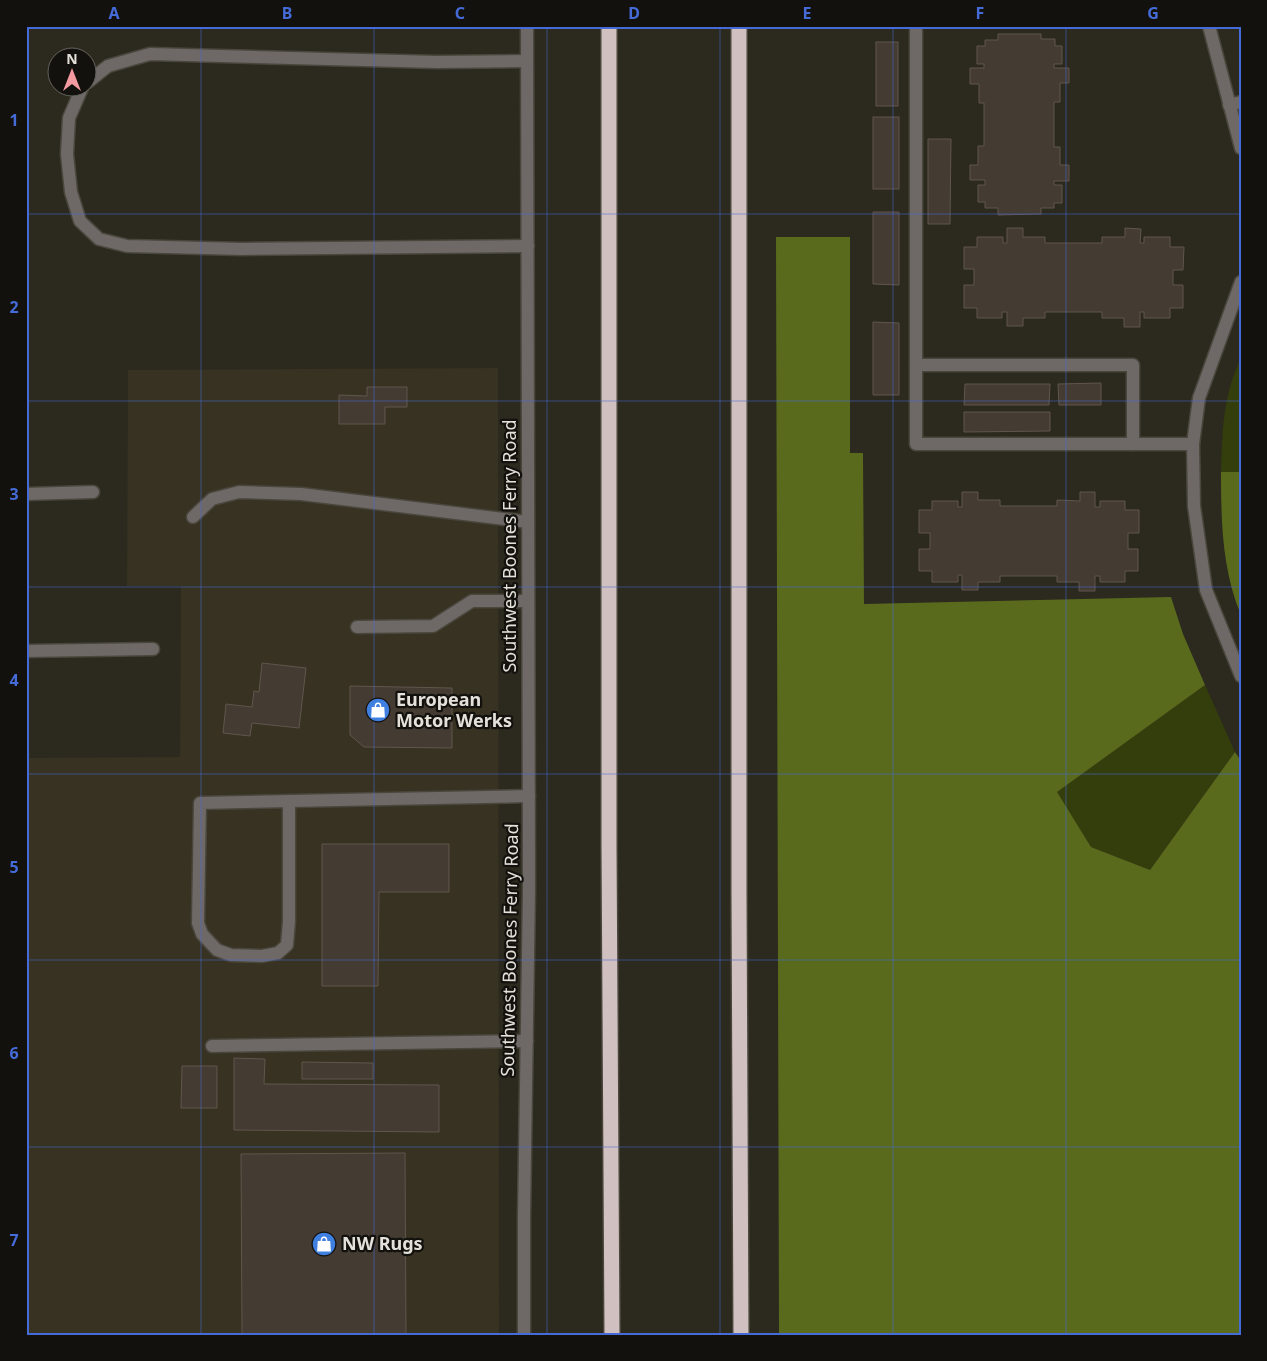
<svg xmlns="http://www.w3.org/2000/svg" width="1267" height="1361" viewBox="0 0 1267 1361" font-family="'Noto Sans',sans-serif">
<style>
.built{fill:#373221}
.green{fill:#333e0c}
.forest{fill:#596a1d}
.building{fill:#443b33;stroke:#60564d}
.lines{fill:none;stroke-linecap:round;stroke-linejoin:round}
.service-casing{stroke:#49463c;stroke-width:15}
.minor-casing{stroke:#49463c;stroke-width:15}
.tertiary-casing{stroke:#49463c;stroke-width:15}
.motorway-casing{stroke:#49463c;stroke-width:18}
.service{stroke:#6e6867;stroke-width:12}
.minor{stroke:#6e6867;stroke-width:12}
.tertiary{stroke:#6e6867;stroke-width:12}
.motorway{stroke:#d0c0bf;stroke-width:15}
.grid{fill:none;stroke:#456bd8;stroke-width:1;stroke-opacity:0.55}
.labels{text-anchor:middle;stroke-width:4.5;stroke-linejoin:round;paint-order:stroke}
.street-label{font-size:18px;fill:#e3e1da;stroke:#13110d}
.poi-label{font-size:18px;font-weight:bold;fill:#e3e1da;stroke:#13110d;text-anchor:start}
.neatline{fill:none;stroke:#456bd8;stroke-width:2}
.grid-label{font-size:16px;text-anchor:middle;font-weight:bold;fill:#456bd8}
</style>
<rect width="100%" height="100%" fill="#2c291e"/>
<polygon class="built" points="498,368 499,1335 26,1335 26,758 180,757 181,586 127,586 128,370"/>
<g class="green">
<path d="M1241,358V472H1221C1222,432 1223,395 1241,358Z"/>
<polygon points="1205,685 1235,752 1150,870 1091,847 1056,792"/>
</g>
<g class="forest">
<polygon points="776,237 850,237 850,453 863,453 864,604 1171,597 1183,634 1205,685 1057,792 1091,847 1150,870 1235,752 1241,761 1241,1335 779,1335"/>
<path d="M1221,472H1241V615C1222,570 1221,521 1221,472Z"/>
</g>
<g class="building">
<polygon points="998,34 1041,34 1041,39 1055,39 1055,46 1062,46 1062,64 1054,64 1054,68 1069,68 1069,83 1060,83 1060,102 1054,102 1054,147 1060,147 1060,165 1069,165 1069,181 1054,181 1054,185 1062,185 1062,203 1054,203 1054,208 1041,208 1041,214 998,215 998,208 985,208 985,202 978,202 978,185 985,185 985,180 970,180 970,165 978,165 978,146 984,146 984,103 979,103 979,84 970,84 970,68 984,68 984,64 977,64 977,46 985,46 985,40 998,40"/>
<rect x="876" y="42" width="22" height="64"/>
<rect x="873" y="117" width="26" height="72"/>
<polygon points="928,139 951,139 950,224 928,224"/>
<polygon points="873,212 899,212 899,285 873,284"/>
<polygon points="1007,228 1023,228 1023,237 1045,237 1045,243 1102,243 1102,237 1125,237 1125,228 1141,229 1140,243 1144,243 1144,237 1170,237 1170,247 1184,247 1183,270 1173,270 1173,285 1183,285 1183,308 1170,308 1170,318 1144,318 1144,312 1140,312 1140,327 1124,327 1124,318 1102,318 1102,312 1045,312 1045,318 1023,318 1023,326 1007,326 1007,312 1002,312 1002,318 977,318 977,308 964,308 964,285 974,285 974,269 964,269 964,247 977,247 977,237 1003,237 1003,243 1007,243"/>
<polygon points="873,322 899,323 899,395 873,395"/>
<polygon points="1101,383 1101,405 1059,405 1058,384"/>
<polygon points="965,384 1050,384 1049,405 964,405"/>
<polygon points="367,387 407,387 407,407 385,407 385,424 339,424 339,395 367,396"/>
<polygon points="964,412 1050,412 1050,431 964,432"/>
<polygon points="962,492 978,492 978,500 1000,500 1000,506 1057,506 1057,500 1080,501 1080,492 1095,492 1095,507 1100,507 1100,501 1125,501 1125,510 1139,510 1139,533 1128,533 1128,549 1138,549 1138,571 1125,571 1125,582 1100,582 1100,576 1095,576 1095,591 1079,591 1079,582 1057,582 1057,576 1000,576 1000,582 978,582 978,590 962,590 962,575 958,575 958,582 932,582 932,571 919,571 919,549 930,549 930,533 919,533 919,510 932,510 932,501 958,501 958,507 962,507"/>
<polygon points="262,663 306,668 299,728 252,723 250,736 223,733 226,704 252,707 254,691 259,692"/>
<polygon points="350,686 452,688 452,748 364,747 350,735"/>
<polygon points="322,844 449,844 449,892 379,892 378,986 322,986"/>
<polygon points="234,1058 265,1059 264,1084 439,1085 439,1132 234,1130"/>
<polygon points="302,1062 373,1063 373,1079 302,1079"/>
<polygon points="182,1066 217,1066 217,1108 181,1108"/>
<polygon points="405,1153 406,1335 242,1335 241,1154"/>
</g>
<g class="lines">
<g class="service-casing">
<g id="service">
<polyline points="916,26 916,444 1193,444"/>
<polyline points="88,82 108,66 150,54 436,62 526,61"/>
<polyline points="82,88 69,118 67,154 71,192 80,221 99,239 127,246 242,249 528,246"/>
<polyline points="1229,105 1241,102"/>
<polyline points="916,365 1133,365 1133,444"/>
<polyline points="26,494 93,492"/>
<polyline points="193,517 212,499 239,492 301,494 528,522"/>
<polyline points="357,627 433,626 472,601 528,601"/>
<polyline points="26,651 153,649"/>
<polyline points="289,801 289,921 287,945 278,953 262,956 231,955 217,950 202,934 198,923 200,803 529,796"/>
<polyline points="212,1046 527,1041"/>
</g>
</g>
<g class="minor-casing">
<g id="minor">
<polyline points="1209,26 1241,148"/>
<polyline points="1241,282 1199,398 1193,444 1194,506 1206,590 1241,676"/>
</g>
</g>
<g class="tertiary-casing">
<polyline id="tertiary" points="524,1335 524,1217 529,889 527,26"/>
</g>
<g class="motorway-casing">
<g id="motorway">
<polyline points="609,26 609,845 612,1335"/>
<polyline points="739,26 739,894 741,1335"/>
</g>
</g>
<use href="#service" class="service"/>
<use href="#minor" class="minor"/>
<use href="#tertiary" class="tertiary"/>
<use href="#motorway" class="motorway"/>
</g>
<path class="grid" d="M201,26V1335M374,26V1335M547,26V1335M720,26V1335M893,26V1335M1066,26V1335M26,214H1241M26,401H1241M26,587H1241M26,774H1241M26,960H1241M26,1147H1241"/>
<defs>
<g id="shop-disc" transform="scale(1.25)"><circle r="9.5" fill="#3f7fe0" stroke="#13110d"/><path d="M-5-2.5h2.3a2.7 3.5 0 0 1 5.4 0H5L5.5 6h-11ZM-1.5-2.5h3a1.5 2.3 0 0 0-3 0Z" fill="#fff"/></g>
</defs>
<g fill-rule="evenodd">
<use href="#shop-disc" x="378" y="710"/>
<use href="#shop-disc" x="324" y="1244"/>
</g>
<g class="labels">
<g class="street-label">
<text transform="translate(510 546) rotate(-90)" y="6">Southwest Boones Ferry Road</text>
<text transform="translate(510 950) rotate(-89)" y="6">Southwest Boones Ferry Road</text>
</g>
<g class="poi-label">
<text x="396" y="706">European<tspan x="396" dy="21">Motor Werks</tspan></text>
<text x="342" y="1250">NW Rugs</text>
</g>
</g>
<rect width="1267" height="1361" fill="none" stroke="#13110d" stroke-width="55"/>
<g transform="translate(72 72)"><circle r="24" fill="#13110d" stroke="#66645f"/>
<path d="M0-4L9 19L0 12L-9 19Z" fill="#f49aa1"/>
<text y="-8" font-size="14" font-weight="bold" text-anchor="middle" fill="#e3e1da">N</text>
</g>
<rect x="28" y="28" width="1212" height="1306" class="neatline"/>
<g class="grid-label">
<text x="114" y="19">A</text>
<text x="287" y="19">B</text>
<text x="460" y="19">C</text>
<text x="634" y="19">D</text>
<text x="807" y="19">E</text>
<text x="980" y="19">F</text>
<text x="1153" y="19">G</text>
<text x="14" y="126">1</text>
<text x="14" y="313">2</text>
<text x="14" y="500">3</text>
<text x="14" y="686">4</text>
<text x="14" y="873">5</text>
<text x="14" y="1059">6</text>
<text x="14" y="1246">7</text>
</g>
</svg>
